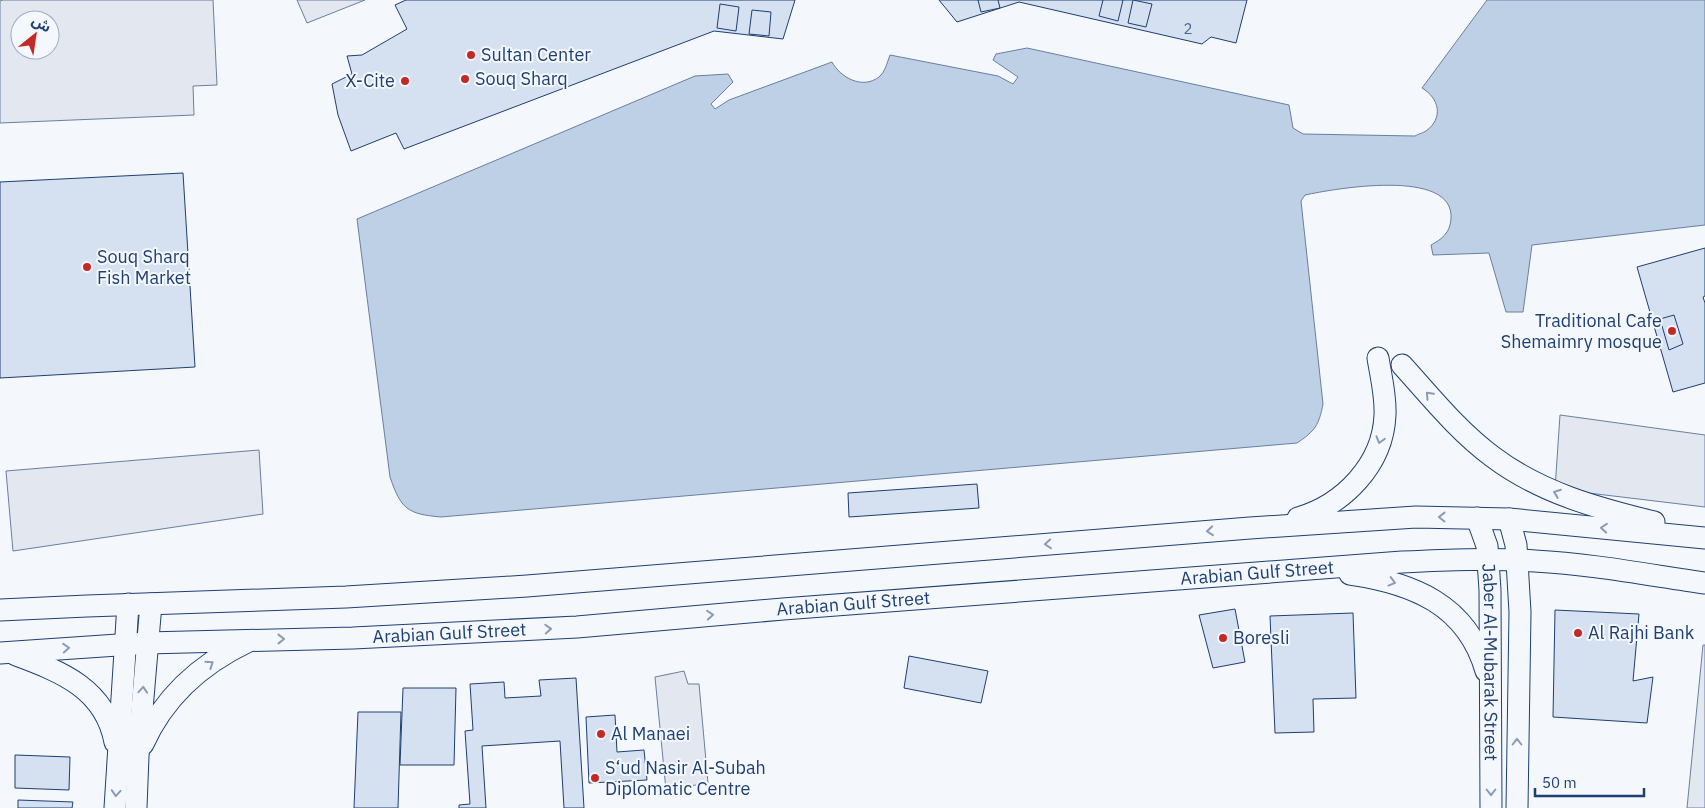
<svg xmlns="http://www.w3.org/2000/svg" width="1705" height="808" viewBox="0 0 1705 808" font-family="'IBM Plex Sans','Noto Sans Arabic',sans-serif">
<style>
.parking{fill:#e3e8f0;stroke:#687fa3;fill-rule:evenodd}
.water{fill:#bed0e5;stroke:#687fa3}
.building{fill:#d5e0f0;stroke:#1d3f73}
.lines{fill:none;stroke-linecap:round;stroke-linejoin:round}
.major-casing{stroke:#1d3f73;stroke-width:23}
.major{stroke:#f4f7fb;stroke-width:21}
.oneway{stroke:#889bb7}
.poi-dot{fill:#c62828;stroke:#f4f7fb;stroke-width:2}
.labels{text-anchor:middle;stroke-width:4;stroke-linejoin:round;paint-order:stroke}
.number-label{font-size:15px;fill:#4b6792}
.poi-label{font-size:18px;fill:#1d3f73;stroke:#f4f7fb;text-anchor:start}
.street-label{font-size:18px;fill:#1d3f73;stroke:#f4f7fb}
</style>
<rect width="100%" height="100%" fill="#f4f7fb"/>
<g class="parking">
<path d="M3,0H213L217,85L193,86L194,115L0,123V1ZM20,20H50V50H20Z"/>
<polygon points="297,0 365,0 307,23"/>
<polygon points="1560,415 1705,435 1705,507 1555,489"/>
<polygon points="259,450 263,514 13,551 6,471"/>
<polygon points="1703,645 1705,645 1705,808 1687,808"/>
<polygon points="684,671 688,684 699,684 708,783 666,790 655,677"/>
</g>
<path class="water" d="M1487,0H1705V225L1532,245L1523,312H1506L1489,253L1433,255L1431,245C1442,239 1450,233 1451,219C1455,167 1333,189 1305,195L1301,201L1323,404C1319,425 1315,431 1297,443L441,517C407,514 401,509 390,477L357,219L695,76L728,74L733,82L711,104L715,109L729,100L832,62C840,77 862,90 879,77C885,72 887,63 890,55L998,76L1013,84L1018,77L993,60L996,54L1027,48L1289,105L1293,128L1303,134L1415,136C1418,134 1423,133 1426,131C1444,118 1439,98 1422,88Z"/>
<g class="building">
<polygon points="406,0 795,0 783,39 714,31 404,149 396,133 351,151 338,115 332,84 352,74 347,56 362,55 407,29 395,5"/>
<polygon points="939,0 1247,0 1236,43 1211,37 1202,44 1019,2 957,22"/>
<polygon points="978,0 998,0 1000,8 981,12"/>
<polygon points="1103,0 1123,0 1118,21 1099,16"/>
<polygon points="1133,0 1152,4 1146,27 1128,23"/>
<polygon points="720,4 739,7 736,31 717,28"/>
<polygon points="752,10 771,12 769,36 749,34"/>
<polygon points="183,173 195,367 0,378 0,182"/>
<polygon points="1705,248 1705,296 1703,297 1705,303 1705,383 1673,392 1637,267"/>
<polygon points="1674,315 1683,344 1669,350 1660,319"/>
<polygon points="977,484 979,508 849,517 848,493"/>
<polygon points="1235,609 1245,662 1213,668 1199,615"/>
<polygon points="1555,610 1639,614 1633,681 1653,677 1647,723 1553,717"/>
<polygon points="1353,613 1356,698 1313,699 1314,732 1275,733 1270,616"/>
<polygon points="909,656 988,671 981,703 904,688"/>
<polygon points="576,678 584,808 564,808 560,741 482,746 486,808 459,808 459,805 470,804 465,731 473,730 470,684 504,682 505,698 541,696 539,680"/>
<polygon points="403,688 456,688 454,765 400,765"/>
<polygon points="358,712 401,712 398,808 354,808"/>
<polygon points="615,715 617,752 644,750 647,780 589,783 586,717"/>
<polygon points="15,755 70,757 69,790 15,788"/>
<polygon points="18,800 73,802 72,808 18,808"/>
</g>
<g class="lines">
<g class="major-casing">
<g id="major">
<path d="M1402,365C1431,397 1458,431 1493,457C1541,493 1597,508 1654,522"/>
<path d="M1298,518C1343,505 1383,465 1385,415C1386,396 1381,377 1378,358"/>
<path id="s1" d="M1477,518L1487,546L1490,590L1491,808"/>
<polyline points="1509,519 1516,545 1520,612 1517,808"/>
<path d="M1350,574C1412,583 1467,604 1486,671"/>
<polyline points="0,610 87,606 346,597 527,586 1250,528 1416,517 1509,519 1705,538"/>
<path id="s2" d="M0,653L147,643L353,638L577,627L783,609L1402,562C1446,560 1490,558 1535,561C1592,564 1649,575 1705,583"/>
<path d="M16,655C62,672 105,689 115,742"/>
<path d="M143,744C164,697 201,664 247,642"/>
<polyline points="115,808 128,604"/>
<polyline points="136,808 138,756 151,604"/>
</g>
</g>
<use href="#major" class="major"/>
</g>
<defs><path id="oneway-chevron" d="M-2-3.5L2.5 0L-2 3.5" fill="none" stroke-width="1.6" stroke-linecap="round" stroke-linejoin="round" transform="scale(1.25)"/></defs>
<g class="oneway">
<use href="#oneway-chevron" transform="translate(1429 395) rotate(-133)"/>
<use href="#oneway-chevron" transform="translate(1380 440) rotate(106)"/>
<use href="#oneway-chevron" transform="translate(1557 493) rotate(-159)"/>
<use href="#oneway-chevron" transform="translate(1442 517) rotate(-179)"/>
<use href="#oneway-chevron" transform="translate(1604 528) rotate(-175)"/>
<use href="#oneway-chevron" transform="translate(1210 531) rotate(175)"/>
<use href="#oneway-chevron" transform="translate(1048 544) rotate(175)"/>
<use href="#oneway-chevron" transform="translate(1392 582) rotate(15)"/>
<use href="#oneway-chevron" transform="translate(710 615) rotate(-5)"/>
<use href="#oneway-chevron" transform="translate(548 629) rotate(-3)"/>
<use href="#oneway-chevron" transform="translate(281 639)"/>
<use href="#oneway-chevron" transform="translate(66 648) rotate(-4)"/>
<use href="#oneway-chevron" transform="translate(210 664) rotate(-35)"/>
<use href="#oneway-chevron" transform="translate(143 690) rotate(-86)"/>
<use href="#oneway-chevron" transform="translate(1517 742) rotate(-90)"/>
<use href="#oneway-chevron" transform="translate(1491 792) rotate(90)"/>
<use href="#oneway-chevron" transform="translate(116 793) rotate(94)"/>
</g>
<g class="poi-dot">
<circle cx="471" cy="55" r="5"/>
<circle cx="465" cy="79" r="5"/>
<circle cx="405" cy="81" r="5"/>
<circle cx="87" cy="267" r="5"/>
<circle cx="1672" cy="331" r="5"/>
<circle cx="1578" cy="633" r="5"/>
<circle cx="1223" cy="638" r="5"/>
<circle cx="601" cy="734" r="5"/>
<circle cx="595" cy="778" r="5"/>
</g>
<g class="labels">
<g class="number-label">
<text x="1188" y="34">2</text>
</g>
<g class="poi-label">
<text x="481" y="61">Sultan Center</text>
<text x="475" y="85">Souq Sharq</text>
<text x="395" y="87" text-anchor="end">X-Cite</text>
<text x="97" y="263">Souq Sharq<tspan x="97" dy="21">Fish Market</tspan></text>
<text x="1662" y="327" text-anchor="end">Traditional Cafe<tspan x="1662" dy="21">Shemaimry mosque</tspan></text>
<text x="1588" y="639">Al Rajhi Bank</text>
<text x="1233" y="644">Boresli</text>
<text x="611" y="740">Al Manaei</text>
<text x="605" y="774">S‘ud Nasir Al-Subah<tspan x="605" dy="21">Diplomatic Centre</tspan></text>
</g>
<g class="street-label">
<text dy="6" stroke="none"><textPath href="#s2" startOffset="1260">Arabian Gulf Street</textPath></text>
<text dy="6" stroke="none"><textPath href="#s2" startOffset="855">Arabian Gulf Street</textPath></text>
<text dy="6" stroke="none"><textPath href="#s2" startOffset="450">Arabian Gulf Street</textPath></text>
<text dy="6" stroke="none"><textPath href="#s1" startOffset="146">Jaber Al-Mubarak Street</textPath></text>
</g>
</g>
<g transform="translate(35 35) rotate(30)"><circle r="24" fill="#f4f7fb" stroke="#9eadc5"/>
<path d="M0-4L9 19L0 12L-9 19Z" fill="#c62828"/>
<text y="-8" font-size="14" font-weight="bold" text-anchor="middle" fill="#1d3f73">ش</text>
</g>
<path d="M1535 788v8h109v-8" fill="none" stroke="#1d3f73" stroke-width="2.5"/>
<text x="1542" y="788" font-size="15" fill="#1d3f73" stroke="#f4f7fb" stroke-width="4" paint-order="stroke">50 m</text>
</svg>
